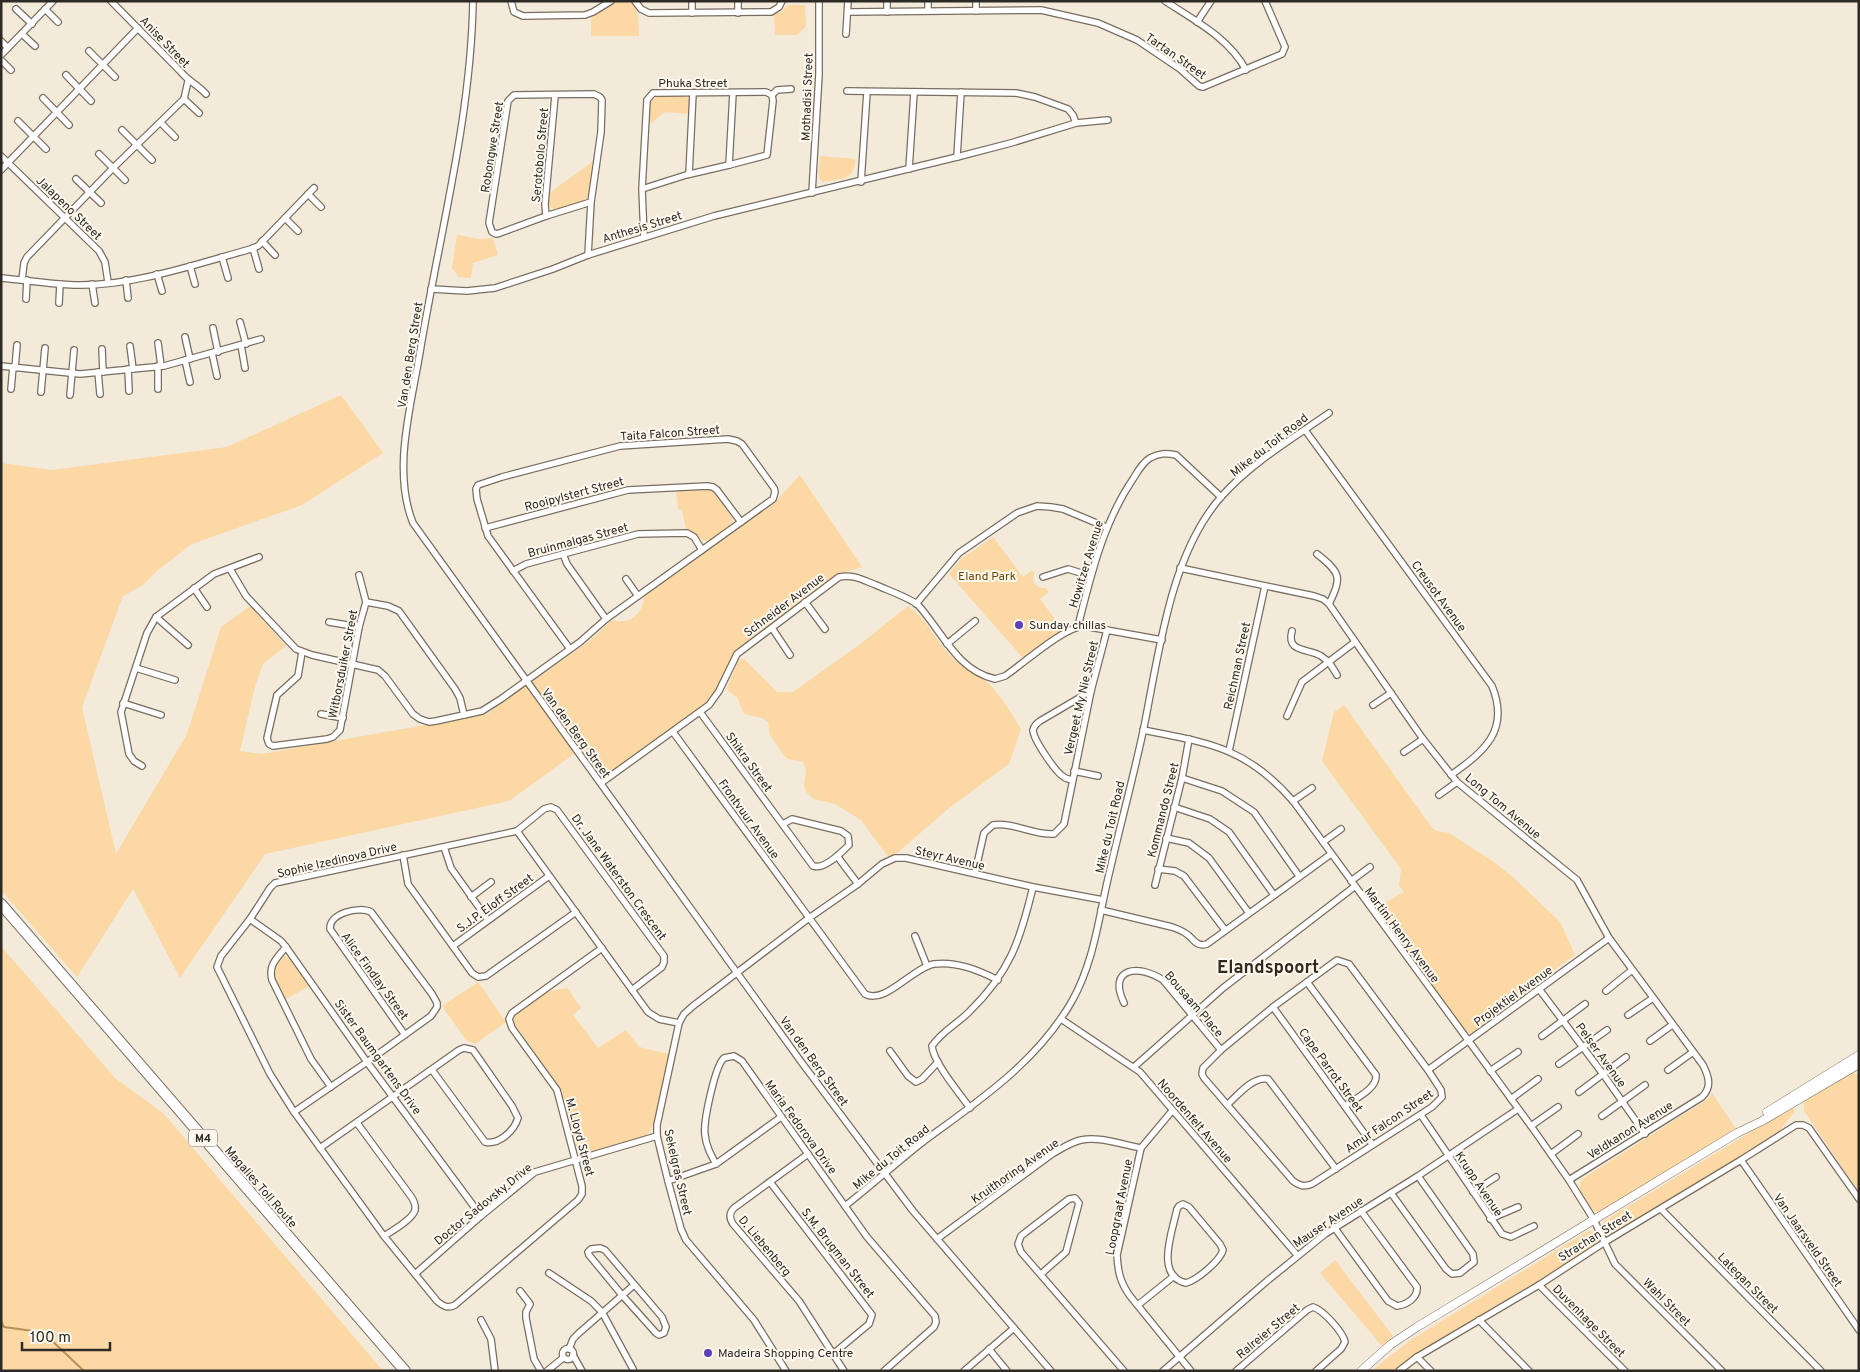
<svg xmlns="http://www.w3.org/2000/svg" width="1860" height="1372" viewBox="0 0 1860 1372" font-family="Overpass,sans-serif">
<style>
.green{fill:#fbd8a4}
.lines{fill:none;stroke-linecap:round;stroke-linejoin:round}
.stream{stroke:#b69159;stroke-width:2}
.street-casing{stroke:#776d60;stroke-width:8}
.secondary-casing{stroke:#776d60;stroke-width:9}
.highway-casing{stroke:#776d60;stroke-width:12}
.street{stroke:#fff;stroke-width:5.5}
.secondary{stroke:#fff;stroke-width:8}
.highway{stroke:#fff;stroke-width:10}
.poi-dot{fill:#5b41b9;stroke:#fef8ee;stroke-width:2}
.labels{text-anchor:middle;stroke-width:4;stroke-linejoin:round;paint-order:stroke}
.shield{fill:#fef8ee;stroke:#6c6761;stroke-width:1}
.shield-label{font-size:11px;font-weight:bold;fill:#2d2924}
.street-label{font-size:12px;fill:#2d2924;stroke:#fef8ee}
.park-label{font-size:12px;fill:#674606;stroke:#fef8ee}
.poi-label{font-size:12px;fill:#2d2924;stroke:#fef8ee;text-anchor:start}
.district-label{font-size:18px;font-weight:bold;fill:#31291d;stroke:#fef8ee}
</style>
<rect width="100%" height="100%" fill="#f4eada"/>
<g class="green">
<polygon points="615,1 632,1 638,15 639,36 591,36 591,18"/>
<polygon points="788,5 805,5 806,26 797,35 775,35 774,14 781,12"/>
<polygon points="660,95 687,96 691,104 689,114 665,112 651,123 648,122 650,101"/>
<path d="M820,156L855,159C855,181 841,178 823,182L819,178Z"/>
<path d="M592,162L590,194C582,205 568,206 556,210C547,207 548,202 548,194Z"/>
<polygon points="457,235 479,239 493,238 498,255 473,263 471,278 459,277 452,268"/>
<path d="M341,395L383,453L302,505L192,544L158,570L143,585L123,596L82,707L116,854L187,734L221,627L250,606L286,646L263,664L255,686L240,751L262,754L487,714L592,639L612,620C629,625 644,614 644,596L774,503L800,475L862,567L839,574L744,644L731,658L717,689L707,704L614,771L606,773L598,770L582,748L509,801L265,854L180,978L133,889L77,977L1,890V463L52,470L227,447Z"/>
<path d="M708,489L715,492L733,519C729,529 714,540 703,541L693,532L686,529L682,510L678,509L676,491Z"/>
<path d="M993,537L1023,577L1032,570L1034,573C1031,582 1036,589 1046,588L1049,592L1040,599L1063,630L1024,659L949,574L961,559Z"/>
<path d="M908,606C926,618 935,640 950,655C960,667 976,672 987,682C1001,695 1011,713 1021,729L1009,764L949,808L895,855L889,858L861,820L835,804L814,799L807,793L804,786L806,770L803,762L788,759L784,756L770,735L768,722L762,718L744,714L737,697L729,692L727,688L738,662L741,659H744L777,692H793L863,642Z"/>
<polygon points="1344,705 1432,828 1437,831 1449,833 1494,862 1514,878 1560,922 1575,955 1554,970 1544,983 1473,1034 1466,1032 1376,908 1404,892 1399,885 1401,869 1322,761 1334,712"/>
<polygon points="1,946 115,1078 163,1113 383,1371 1,1371"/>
<path d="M285,956L291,959L311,985L286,999C281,989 268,973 276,962C279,959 281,957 285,956Z"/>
<polygon points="478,982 506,1022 475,1044 466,1040 442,1006"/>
<polygon points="567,988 581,1008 573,1015 598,1048 626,1030 639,1047 669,1054 652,1128 646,1136 586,1153 580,1152 577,1149 561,1090 513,1022 516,1014 547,992"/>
<polygon points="1854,1073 1859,1075 1859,1192 1804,1111 1804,1101 1848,1074"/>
<polygon points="1712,1093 1736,1129 1603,1212 1599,1213 1593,1210 1580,1190 1580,1184 1582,1179 1708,1099"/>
<path d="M1792,1107L1794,1108L1795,1111L1777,1134L1613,1235H1607C1602,1231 1601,1226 1604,1221Z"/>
<polygon points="1588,1231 1591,1231 1596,1233 1599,1240 1597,1245 1447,1336 1396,1371 1371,1371 1411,1340"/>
<polygon points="1335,1260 1393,1336 1382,1346 1320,1273"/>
</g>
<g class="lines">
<polyline class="stream" points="1,1321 4,1327 33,1331 48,1337 84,1371"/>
<g class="street-casing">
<g id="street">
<path d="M111,1L181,72C188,81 197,84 206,94"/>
<path d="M473,1C471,119 439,236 420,352C411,406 392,471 413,523L802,1063L913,1211L1051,1371"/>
<polyline points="511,1 514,12 523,16 585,15 593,12 611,1"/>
<polyline points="635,1 641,9 649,13 771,12 779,7 782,1"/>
<polyline points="692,1 692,13"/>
<polyline points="738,1 738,13"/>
<polyline points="976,1 976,11"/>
<path d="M1165,1C1194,20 1229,38 1246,70"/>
<polyline points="16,9 32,24"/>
<polyline points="45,9 58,22"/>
<polyline points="928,11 928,1"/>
<polyline points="848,12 1041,10 1098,23 1137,40 1180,69 1199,86 1203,87 1282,54 1285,47 1265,1"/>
<polyline points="887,12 887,1"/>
<polyline points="1197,22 1211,1"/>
<polyline points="22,34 35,46"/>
<polyline points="846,34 848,1"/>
<polyline points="1,41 8,48"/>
<polyline points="89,51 115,77"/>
<polyline points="1,55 53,1"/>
<polyline points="1,60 11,70"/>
<polyline points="66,75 91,101"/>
<polyline points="847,91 1016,93 1035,97 1068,109 1073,115 1076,123"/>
<polyline points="772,95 777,90 791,89"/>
<polyline points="43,98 69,125"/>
<polyline points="184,99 199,113"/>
<polyline points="18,121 46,149"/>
<polyline points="161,123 175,137"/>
<polyline points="122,130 152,160"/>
<polyline points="99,154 125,180"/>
<polyline points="1,156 99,251 105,262 108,282"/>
<polyline points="957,157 961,92"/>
<polyline points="729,165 733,93"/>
<polyline points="909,169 914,93"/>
<polyline points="1,170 138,28"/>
<polyline points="689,174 693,93"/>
<polyline points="76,179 101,203"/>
<polyline points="861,182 867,92"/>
<polyline points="642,189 686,175 729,165 767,155 773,101 772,95 766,92 657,93 653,93 647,100 642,189 644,237"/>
<polyline points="812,193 819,74 819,1"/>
<polyline points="308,194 321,207"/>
<polyline points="546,216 545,204 555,96"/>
<polyline points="285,218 298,231"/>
<polyline points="262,241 275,255"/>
<polyline points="253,248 259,269"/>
<polyline points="588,255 591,202 601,132 602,100 600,97 594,94 514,95 508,101 489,223 492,232 496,234 500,233 546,216 591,202"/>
<polyline points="222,257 228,278"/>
<polyline points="190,266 195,284"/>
<polyline points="157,274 162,291"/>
<path d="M1,278C25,280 50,284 74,285C131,287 196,264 251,249L258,246L314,188"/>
<polyline points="22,280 24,263 27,257 113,168 184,99 188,81"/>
<polyline points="126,280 128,298"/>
<polyline points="92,284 95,303"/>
<polyline points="431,289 467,291 495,288 553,269 588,255 714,216 957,157 1011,143 1076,123 1108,120"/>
<polyline points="26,299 27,280"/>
<polyline points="59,303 60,284"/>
<polyline points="240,322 246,344"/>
<polyline points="213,328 218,352"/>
<polyline points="185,337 190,359"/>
<polyline points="158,343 161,366"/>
<polyline points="241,345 245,368"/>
<polyline points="130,346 133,369"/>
<polyline points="102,349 103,372"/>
<polyline points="212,353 217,376"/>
<polyline points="185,360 190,382"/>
<polyline points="1,366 80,374 164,366 261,339"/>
<polyline points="158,366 158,389"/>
<polyline points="15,368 17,345"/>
<polyline points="128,369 129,391"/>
<polyline points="98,372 100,394"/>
<polyline points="11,389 13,367"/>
<polyline points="41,392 45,348"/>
<polyline points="70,395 74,350"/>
<path d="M1305,430L1492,686C1510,730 1485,751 1451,775"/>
<polyline points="485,528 628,490 707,486 713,487 717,490 741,522"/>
<polyline points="563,554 567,564 606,619"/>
<path d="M1317,554C1341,573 1342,577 1329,604"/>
<path d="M1180,568L1314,596L1323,599L1329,604L1423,739L1457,782L1577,880L1609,938L1703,1065C1709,1077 1712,1087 1702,1097L1569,1180"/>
<polyline points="230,569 246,596 296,649 312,655 378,670 385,676 413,714 420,719 429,722 436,721 482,711 501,699 580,642 606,619 773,499 775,492 774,488 742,444 737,441 728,439 620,446 502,477 478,485 476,489 477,499 488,536 570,649"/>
<polyline points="513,571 526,564 638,534 687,533 694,537 702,550"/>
<polyline points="1043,577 1068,569 1091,576"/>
<polyline points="626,579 638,596"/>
<polyline points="194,588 207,607"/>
<polyline points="366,602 388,606 399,611 455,689 460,698 464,715"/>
<polyline points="805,602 825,629"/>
<polyline points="916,604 959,553 1017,513 1037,506 1051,507 1063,509 1106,527"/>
<polyline points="156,617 188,645"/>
<polyline points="329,622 359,627"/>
<path d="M1078,626C1091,575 1103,523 1133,479C1138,471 1142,463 1150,458C1159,453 1166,453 1176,455L1221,497"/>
<polyline points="772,628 790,655"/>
<path d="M1292,631C1286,653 1308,648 1321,656C1329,661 1333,668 1337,675"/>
<polyline points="947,644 975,621"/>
<polyline points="302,652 298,676 277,695 267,738 269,744 273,746 327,739 333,737 340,730 359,627 366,602 359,575"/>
<polyline points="136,668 175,680"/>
<polyline points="123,703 161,715"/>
<polyline points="1373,705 1391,693"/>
<path d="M700,712L813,866C824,870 841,853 849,845L848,836L841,831L792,819L783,824"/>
<polyline points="321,714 343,718"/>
<polyline points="1287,716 1302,682 1355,642"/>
<path d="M1143,730C1209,743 1246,747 1293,801L1531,1126L1569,1180L1594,1220L1615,1264L1722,1371"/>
<path d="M673,732L865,994C885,1005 912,968 934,964C956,961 978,970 998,980"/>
<polyline points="1229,751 1265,586"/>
<polyline points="1404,752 1423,739"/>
<polyline points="142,766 134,761 129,754 121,712 147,633 156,617 214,574 259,557"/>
<polyline points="1074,771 1098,776"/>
<polyline points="1182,778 1222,791 1254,812 1299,876"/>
<path d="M1072,780C1069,779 1066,779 1064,777C1056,773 1033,739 1033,730C1034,726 1037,723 1040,721L1091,691"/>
<path d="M601,783L709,705L719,691L737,654L839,577C853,574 863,580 876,585C887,590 910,598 918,605C942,631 956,670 995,679L1005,676C1024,663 1064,627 1084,626L1162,640"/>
<polyline points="1439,795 1457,782"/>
<polyline points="1293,801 1312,788"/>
<polyline points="1174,807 1210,819 1229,832 1274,895"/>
<polyline points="517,831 648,1012 659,1019 679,1023"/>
<polyline points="1166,838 1189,843 1209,858 1249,913"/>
<polyline points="1323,842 1341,829"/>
<polyline points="444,847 451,868 488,920"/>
<polyline points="403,855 408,884 472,973 478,977 486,976 576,912"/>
<polyline points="837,856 858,884"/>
<polyline points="1158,869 1175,871 1184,876 1225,930"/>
<path d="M975,873L984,833L993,825C1014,822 1033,835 1054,834L1064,824L1091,691L1107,630"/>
<polyline points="1351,881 1370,867"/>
<polyline points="1155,885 1182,778 1189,739"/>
<polyline points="471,897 491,882"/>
<path d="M1101,910L1172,927C1178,929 1183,931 1188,935C1195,941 1197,947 1207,944L1331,854"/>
<polyline points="250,919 281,941 286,947 367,1062 481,1216"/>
<polyline points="915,936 927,966"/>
<polyline points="453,946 549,876"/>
<path d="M286,947C277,958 268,965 272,980L311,1059L331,1087"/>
<path d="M602,948L512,1013L509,1019L512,1028L557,1090L582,1186V1194L578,1200L455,1305C448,1309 443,1306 437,1301L384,1236L294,1112L270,1074L217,967L221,956L250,919L270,888L275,883L517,831L544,809L551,807L557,810L664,956V962L662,967L632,990"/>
<path d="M1337,960L1349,964L1428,1070L1441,1090L1442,1097L1432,1107L1312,1184C1304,1187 1300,1186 1293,1181L1204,1078L1202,1074L1203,1068L1221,1050L1273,1007Z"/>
<path d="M1307,982L1376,1075C1377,1089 1356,1098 1345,1106"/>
<polyline points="1539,989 1603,1074 1645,1134"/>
<polyline points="1606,991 1632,970"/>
<path d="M1124,1003C1107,967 1139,964 1163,980L1221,1050"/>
<polyline points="1273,1007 1372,1144"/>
<polyline points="1628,1015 1653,998"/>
<polyline points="1061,1019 1140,1072 1297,1255"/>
<polyline points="1542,1036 1585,1004"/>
<polyline points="1650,1041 1672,1025"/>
<polyline points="890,1051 908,1076 916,1082 922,1079 938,1062"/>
<polyline points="1559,1064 1607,1030"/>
<polyline points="1134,1067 1223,988 1354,887"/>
<polyline points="1428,1070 1609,938"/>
<polyline points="1668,1070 1693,1052"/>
<polyline points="1490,1071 1518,1052"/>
<polyline points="1579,1092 1626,1057"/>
<polyline points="1511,1099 1538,1079"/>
<path d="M1228,1104C1238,1095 1253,1076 1268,1079L1336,1169"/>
<path d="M970,1108C960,1094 933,1062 932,1046C941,1032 957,1024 969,1012C1010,972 1020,941 1033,887"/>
<path d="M1172,1111L1141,1148L1117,1255C1118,1272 1120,1282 1130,1296L1191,1371"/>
<path d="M294,1112L367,1062L431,1016L437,1007V1003L432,994L371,912C359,906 329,913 330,929L405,1035"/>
<polyline points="1421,1115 1502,1234 1511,1237 1534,1226"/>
<polyline points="1602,1116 1645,1085"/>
<path d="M357,1123L410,1195C413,1199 416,1205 415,1210C413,1219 392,1231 384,1236"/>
<polyline points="1531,1126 1558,1107"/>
<path d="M320,1148L459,1050L464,1048L473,1050L512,1106L518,1118C514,1131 499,1145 485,1142L432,1070"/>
<path d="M808,1154L734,1208C729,1213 729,1218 733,1224L799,1301L844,1371"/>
<polyline points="1551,1154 1578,1134"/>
<polyline points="1741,1160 1859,1330"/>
<path d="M716,1164C711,1155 706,1146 705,1135C703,1122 715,1066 724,1058L734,1056L742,1061L867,1237L935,1316L936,1322L934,1327L884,1371"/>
<polyline points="668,1181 716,1164 781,1117"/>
<polyline points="770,1182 872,1315 869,1324 833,1354"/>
<polyline points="1473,1192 1496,1177"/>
<polyline points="1391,1193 1446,1269 1452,1274 1460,1273 1474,1262 1473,1254 1418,1176"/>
<path d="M1183,1204L1189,1207L1220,1244L1223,1250C1220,1261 1197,1280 1186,1283C1154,1276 1173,1230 1177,1209L1179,1206Z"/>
<path d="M845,1206C872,1185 897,1162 924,1141C980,1100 1037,1062 1072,1001C1095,960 1099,914 1110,870C1121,822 1134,775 1144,727C1159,653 1170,555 1221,497C1251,463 1292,439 1329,413"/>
<polyline points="1661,1209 1821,1371"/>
<polyline points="1490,1219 1518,1207"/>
<path d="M1334,1227L1388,1301L1397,1306C1406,1305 1418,1298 1417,1287L1361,1211"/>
<path d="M937,1239L1052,1154C1061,1149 1071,1142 1081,1140C1100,1136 1123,1145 1141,1148"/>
<polygon points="600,1248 605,1250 662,1317 666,1327 664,1333 659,1335 656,1333 622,1295 589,1255 588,1252 591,1249"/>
<polyline points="549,1273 591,1301 602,1312 633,1369"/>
<polyline points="415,1274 481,1216 535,1172 657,1136"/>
<polyline points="1041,1274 1066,1252 1079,1203 1075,1198 1069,1199 1026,1232 1021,1236 1018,1244 1021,1252 1124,1371"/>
<polyline points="1539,1285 1625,1371"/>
<polyline points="520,1291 530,1304 526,1312 526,1318 534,1359 541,1371"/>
<polyline points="1138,1305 1174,1276"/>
<polyline points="481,1320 491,1339 495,1371"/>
<polyline points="1479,1320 1529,1371"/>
<circle cx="568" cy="1354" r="5.5"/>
<polyline points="569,1349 573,1339 579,1333 634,1285"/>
<polyline points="989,1349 1007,1371"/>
<polyline points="573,1355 582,1371"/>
<polyline points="1417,1357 1431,1371"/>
<polyline points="547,1371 563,1358"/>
<polyline points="786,1371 754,1320 686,1240 681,1229 668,1181 657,1136 657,1125 679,1023 684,1014 693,1006 809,918 858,884 882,864 895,858 906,858 1033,887 1103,900"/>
<polyline points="964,1371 1014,1328"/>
<polyline points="1163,1371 1267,1281 1325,1234 1418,1176 1518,1109"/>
<path d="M1236,1371L1307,1310L1313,1307C1323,1310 1343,1332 1345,1342L1341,1349L1316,1371"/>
<polyline points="1399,1371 1417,1357 1539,1285 1605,1242 1741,1160 1796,1125 1803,1125 1809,1128 1859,1199"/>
</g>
</g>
<g class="secondary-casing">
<g id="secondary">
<polyline points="1767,1112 1859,1055"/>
<polyline points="1361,1371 1390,1345 1417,1327 1737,1133 1762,1121 1859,1064"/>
</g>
</g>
<g class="highway-casing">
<polyline id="highway" points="1,904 405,1371"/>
</g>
<use href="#street" class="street"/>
<use href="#secondary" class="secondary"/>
<use href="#highway" class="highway"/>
</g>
<g class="poi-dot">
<circle cx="1019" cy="625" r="5"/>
<circle cx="708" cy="1353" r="5"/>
</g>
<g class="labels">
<rect class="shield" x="189" y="1129.5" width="28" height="17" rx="4"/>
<g class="shield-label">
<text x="203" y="1142">M4</text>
</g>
<g class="street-label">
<text transform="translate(165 42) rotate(46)" y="4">Anise Street</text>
<text transform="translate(1176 56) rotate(35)" y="4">Tartan Street</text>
<text x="693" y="87">Phuka Street</text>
<text transform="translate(807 97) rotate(-88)" y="4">Mothadisi Street</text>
<text transform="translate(492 147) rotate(-81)" y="4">Robongwe Street</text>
<text transform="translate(540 155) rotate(-85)" y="4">Serotobolo Street</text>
<text transform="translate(69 208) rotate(44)" y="4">Jalapeno Street</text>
<text transform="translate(642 227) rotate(-17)" y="4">Anthesis Street</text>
<text transform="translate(410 355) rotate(-81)" y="4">Van den Berg Street</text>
<text transform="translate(670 433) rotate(-4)" y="4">Taita Falcon Street</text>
<text transform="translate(1269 445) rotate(-38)" y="4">Mike du Toit Road</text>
<text transform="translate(574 494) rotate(-15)" y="4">Rooipylstert Street</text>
<text transform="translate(578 540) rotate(-15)" y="4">Bruinmalgas Street</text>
<text transform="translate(1086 564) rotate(-73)" y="4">Howitzer Avenue</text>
<text transform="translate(1439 596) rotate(54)" y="4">Creusot Avenue</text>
<text transform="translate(784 605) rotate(-37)" y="4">Schneider Avenue</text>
<text transform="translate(343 664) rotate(-79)" y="4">Witborsduiker Street</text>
<text transform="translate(1237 666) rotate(-78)" y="4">Reichman Street</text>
<text transform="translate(1081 698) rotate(-77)" y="4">Vergeet My Nie Street</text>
<text transform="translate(576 733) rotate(54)" y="4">Van den Berg Street</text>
<text transform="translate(749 762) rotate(54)" y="4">Shikra Street</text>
<text transform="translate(1503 806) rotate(40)" y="4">Long Tom Avenue</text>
<text transform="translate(1163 810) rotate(-76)" y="4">Kommando Street</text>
<text transform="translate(749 819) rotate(54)" y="4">Frontvuur Avenue</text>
<text transform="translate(1110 827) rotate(-77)" y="4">Mike du Toit Road</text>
<text transform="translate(950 858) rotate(13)" y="4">Steyr Avenue</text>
<text transform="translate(337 860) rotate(-13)" y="4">Sophie Izedinova Drive</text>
<text transform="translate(619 877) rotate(54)" y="4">Dr. Jane Waterston Crescent</text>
<text transform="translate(495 903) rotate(-36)" y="4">S.J.P. Eloff Street</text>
<text transform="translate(1402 935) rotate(53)" y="4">Martini Henry Avenue</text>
<text transform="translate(375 976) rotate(54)" y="4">Alice Findlay Street</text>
<text transform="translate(1513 996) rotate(-36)" y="4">Projektiel Avenue</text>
<text transform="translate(1194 1004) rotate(49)" y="4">Bousaam Place</text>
<text transform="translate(1601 1055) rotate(54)" y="4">Pelser Avenue</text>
<text transform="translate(378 1057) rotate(54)" y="4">Sister Baumgartens Drive</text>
<text transform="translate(814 1061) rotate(54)" y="4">Van den Berg Street</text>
<text transform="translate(1331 1070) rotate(54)" y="4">Cape Parrot Street</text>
<text transform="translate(1195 1121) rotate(49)" y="4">Noordenfelt Avenue</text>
<text transform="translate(1389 1121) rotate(-34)" y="4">Amur Falcon Street</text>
<text transform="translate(801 1127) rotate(54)" y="4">Maria Fedorova Drive</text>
<text transform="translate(1630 1130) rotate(-32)" y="4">Veldkanon Avenue</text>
<text transform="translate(580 1137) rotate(75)" y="4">M. Lloyd Street</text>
<text transform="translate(891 1157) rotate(-39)" y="4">Mike du Toit Road</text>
<text transform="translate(1015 1171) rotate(-35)" y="4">Kruithoring Avenue</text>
<text transform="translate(678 1172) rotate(77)" y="4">Sekelgras Street</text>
<text transform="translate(1479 1184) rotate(56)" y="4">Krupp Avenue</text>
<text transform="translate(261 1187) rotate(49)" y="4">Magalies Toll Route</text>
<text transform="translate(483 1204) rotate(-39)" y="4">Doctor Sadovsky Drive</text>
<text transform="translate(1119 1207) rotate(-79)" y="4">Loopgraaf Avenue</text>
<text transform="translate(1328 1222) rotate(-34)" y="4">Mauser Avenue</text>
<text transform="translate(1595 1236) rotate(-32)" y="4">Strachan Street</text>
<text transform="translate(1808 1240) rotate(55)" y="4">Van Jaarsveld Street</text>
<text transform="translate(765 1246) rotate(50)" y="4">D. Liebenberg</text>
<text transform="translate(838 1253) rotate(52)" y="4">S.M. Brugman Street</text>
<text transform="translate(1748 1283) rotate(45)" y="4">Lategan Street</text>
<text transform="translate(1667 1302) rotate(45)" y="4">Wahl Street</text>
<text transform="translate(1589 1321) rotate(45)" y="4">Duvenhage Street</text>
<text transform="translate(1268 1331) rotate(-40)" y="4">Ralreier Street</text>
</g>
<g class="park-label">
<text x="987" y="580">Eland Park</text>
</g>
<g class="poi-label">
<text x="1029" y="629">Sunday chillas</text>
<text x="718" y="1357">Madeira Shopping Centre</text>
</g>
<g class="district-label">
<text x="1268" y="973">Elandspoort</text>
</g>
</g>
<rect width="1860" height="1372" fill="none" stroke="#2d2924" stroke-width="5"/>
<path d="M22 1342v8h88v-8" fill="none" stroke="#2d2924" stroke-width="2.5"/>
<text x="30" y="1342" font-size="15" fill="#2d2924" stroke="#fef8ee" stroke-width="4" paint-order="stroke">100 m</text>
</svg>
